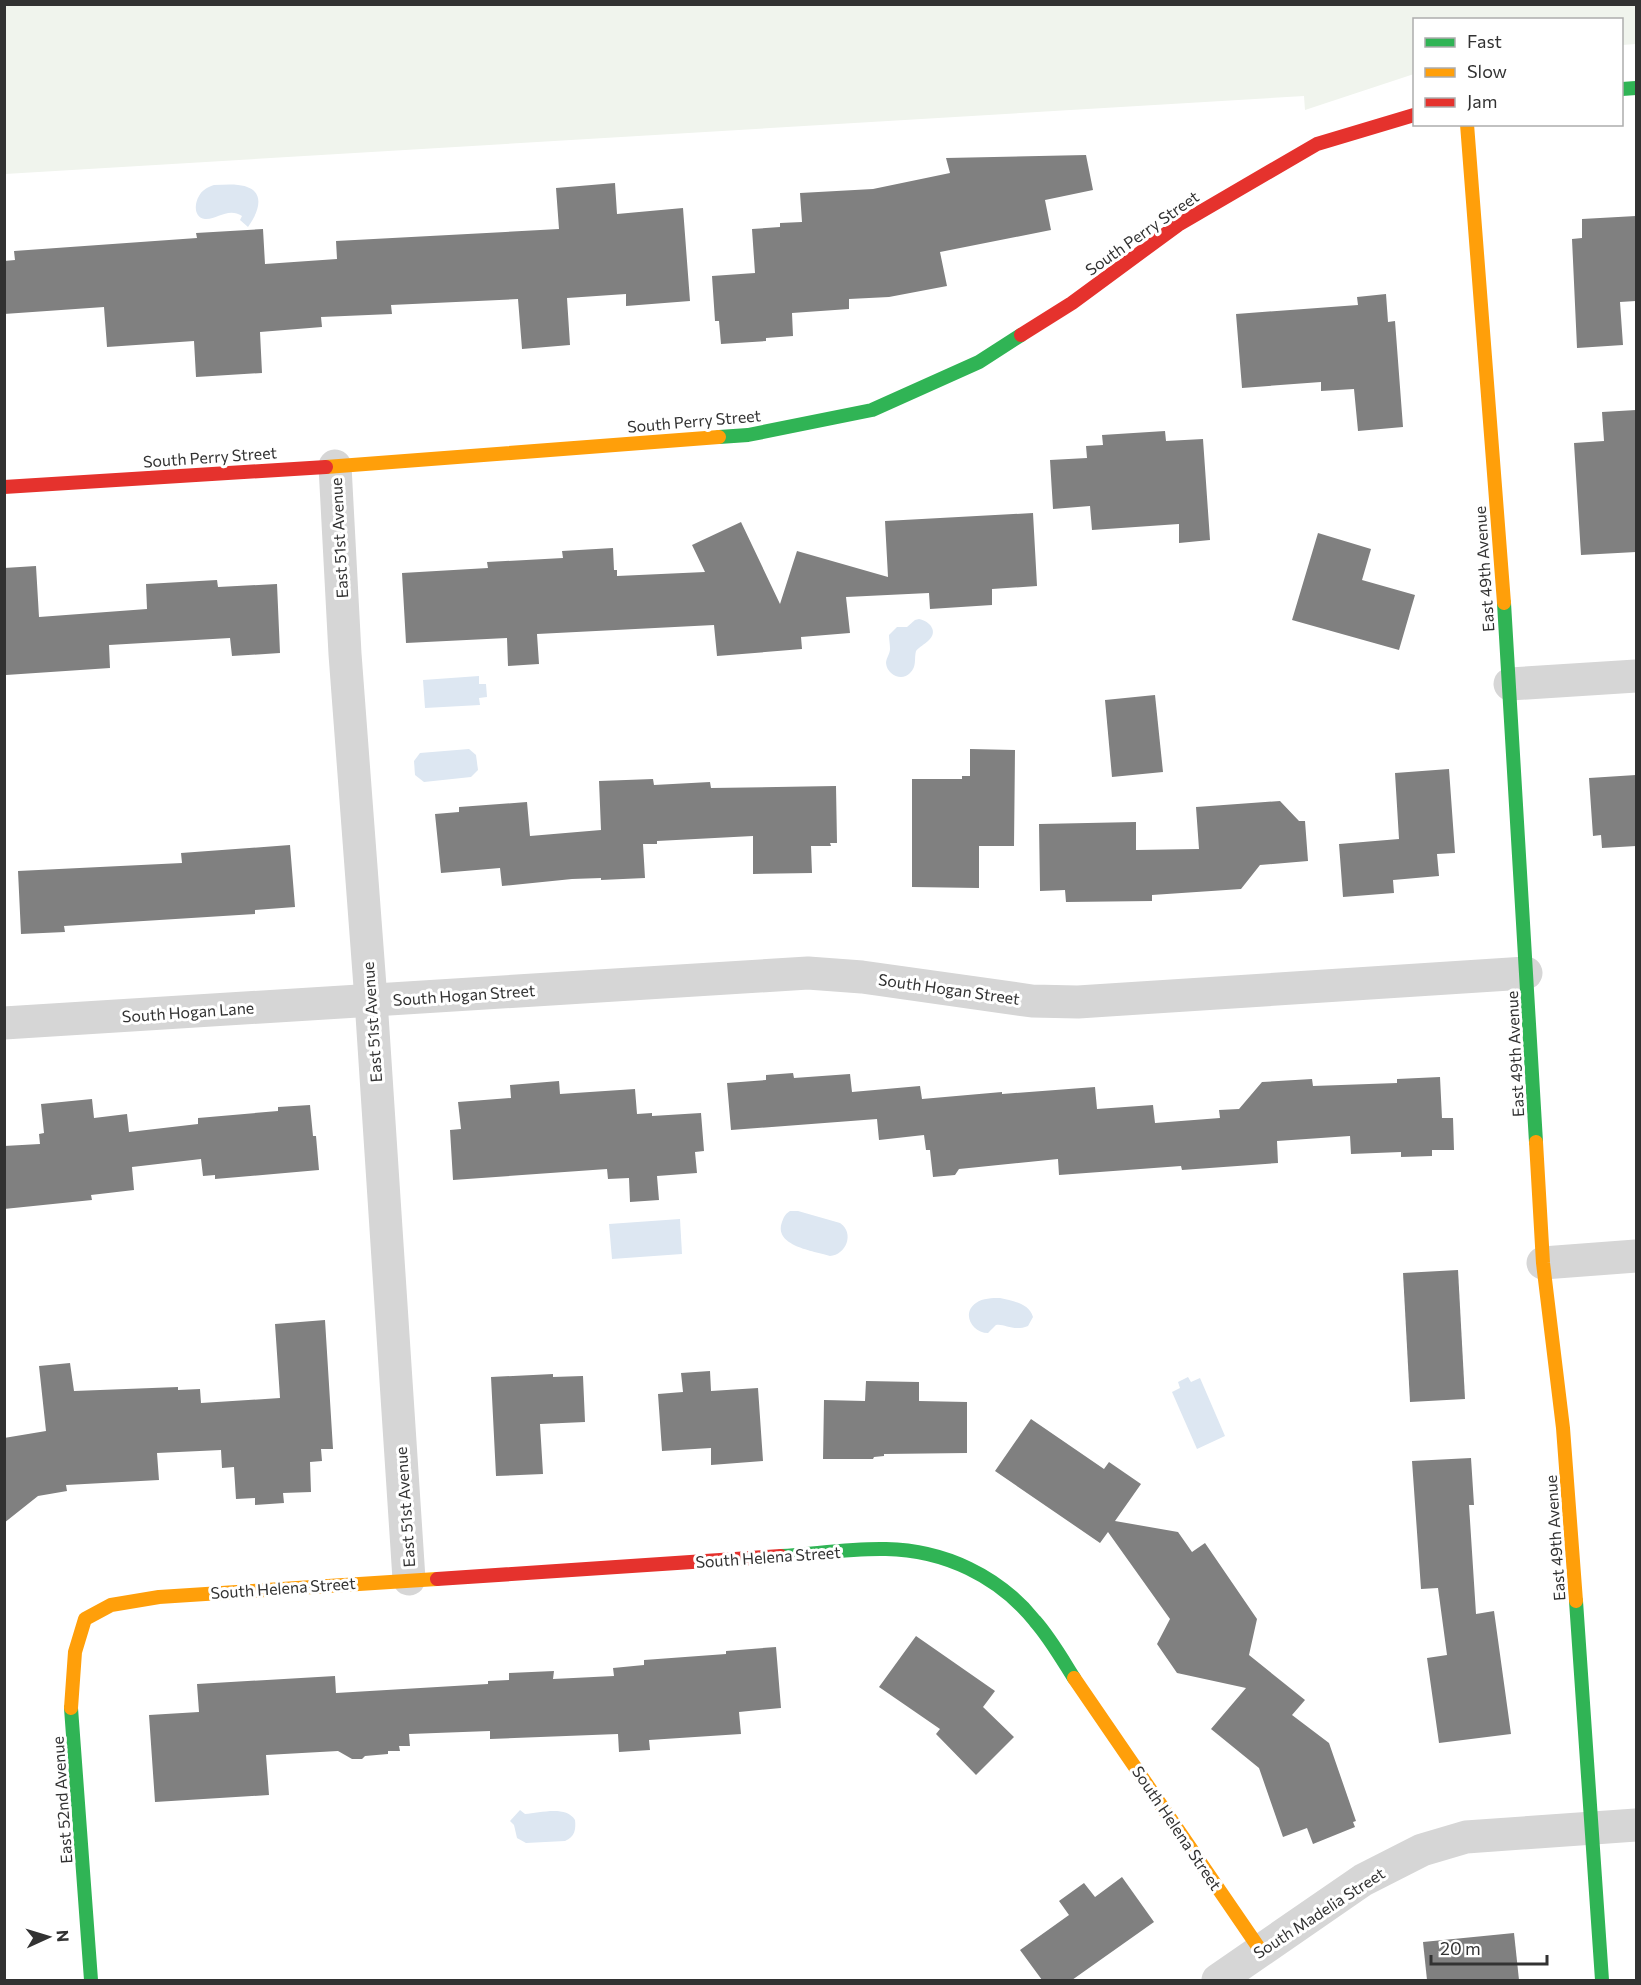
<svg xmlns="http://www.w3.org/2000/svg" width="1641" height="1985" viewBox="0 0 1641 1985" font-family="Commissioner,sans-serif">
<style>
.green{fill:#f0f4ed}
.water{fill:#dde7f2}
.building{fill:#808080}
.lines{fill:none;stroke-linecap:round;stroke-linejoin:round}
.street{stroke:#d6d6d6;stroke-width:33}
.fast{stroke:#30b455;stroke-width:14}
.slow{stroke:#ff9f0a;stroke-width:14}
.jam{stroke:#e5322d;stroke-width:14}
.labels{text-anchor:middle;stroke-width:6;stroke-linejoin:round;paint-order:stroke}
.street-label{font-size:16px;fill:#323232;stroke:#fff}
</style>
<rect width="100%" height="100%" fill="#fff"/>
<polygon class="green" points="5,4 1636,4 1636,44 1622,45 1622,20 1414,20 1414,74 1305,110 1304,96 5,174"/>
<g class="water">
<path d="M214,185C222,185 230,184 238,185C267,188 260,210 248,227L240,220L242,216C228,207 217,220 205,219C194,218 194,204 199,196C202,190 208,187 214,185Z"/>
<path d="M919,619C930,621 939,632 928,641C924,645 920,646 916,651C914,658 917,667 910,673C902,682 887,675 886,663C886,658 890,654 890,649C890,644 889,640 889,635L897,627H907L915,620Z"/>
<polygon points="479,676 479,684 486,684 487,697 479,698 480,705 425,708 423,680"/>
<polygon points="469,749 476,755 478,770 471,777 424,782 415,775 414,761 420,753"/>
<path d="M790,1211H798L840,1223C855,1233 846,1255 830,1256C814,1251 773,1246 782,1222C784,1217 785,1214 790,1211Z"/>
<polygon points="680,1219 682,1254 612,1259 609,1224"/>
<path d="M1000,1298C1013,1301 1029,1303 1033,1317L1028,1326C1013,1332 1004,1323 996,1325C995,1326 989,1332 988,1333C972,1333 961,1313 976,1303C983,1298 992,1298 1000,1298Z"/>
<polygon points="1188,1377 1191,1382 1200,1378 1225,1436 1197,1449 1172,1392 1180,1388 1178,1382"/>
<path d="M520,1810L525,1814C540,1813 566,1805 575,1820C576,1829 575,1837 565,1841L526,1843L517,1838L514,1825L510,1821Z"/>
</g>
<g class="building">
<polygon points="1086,155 1093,190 1045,200 1051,230 940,252 947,286 889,297 849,299 849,309 792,313 793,336 766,338 766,341 721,344 719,321 715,321 712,276 755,273 752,229 780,227 780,223 802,222 800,193 873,189 950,173 946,158"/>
<polygon points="615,183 617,214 683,208 690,301 626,306 626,294 567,298 570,345 522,349 518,299 391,305 392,314 321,317 322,327 260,332 262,373 196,377 194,341 107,347 104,307 4,314 4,261 15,260 14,251 197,238 196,233 263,229 265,264 337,259 336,241 559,229 556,188"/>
<polygon points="1636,216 1636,301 1620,302 1623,345 1577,348 1572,239 1582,238 1582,219"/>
<polygon points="1386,294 1388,322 1395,321 1403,427 1358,431 1354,389 1321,391 1321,382 1242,388 1236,314 1358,305 1357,297"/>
<polygon points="1636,410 1636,552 1581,555 1574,443 1604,441 1602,412"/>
<polygon points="1165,431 1166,441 1203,439 1210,540 1179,543 1179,524 1092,530 1090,506 1053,509 1050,460 1087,458 1086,446 1103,445 1102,435"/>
<polygon points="1033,513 1037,586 992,589 992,605 930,609 929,593 846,597 850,633 801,637 802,649 717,656 714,625 537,634 539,664 508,666 507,638 406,643 402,573 488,568 487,562 563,558 562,551 613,548 614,570 617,570 617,576 705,572 692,545 741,522 780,604 797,551 888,577 885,521"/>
<polygon points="1318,533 1371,549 1362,580 1415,595 1399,650 1292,620"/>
<polygon points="36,566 39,617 147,609 146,584 217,580 218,587 277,584 280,653 232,656 230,638 109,645 110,668 6,675 4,648 4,568"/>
<polygon points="1155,695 1163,772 1112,777 1105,700"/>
<polygon points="970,749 1015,750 1014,846 979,846 979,888 912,887 912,779 962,779 962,776 970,776"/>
<polygon points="1449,769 1455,853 1437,854 1439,876 1393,880 1394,893 1343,897 1339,844 1399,839 1395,773"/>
<polygon points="1636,775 1636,846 1602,848 1601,835 1593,836 1589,778"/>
<polygon points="653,779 654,785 710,782 711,788 836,786 837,843 830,843 831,846 811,846 812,873 753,874 753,836 657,841 657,844 643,844 645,878 601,880 601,878 572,879 502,886 500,868 441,873 435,814 459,812 459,807 527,802 530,836 601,830 599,781"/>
<polygon points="1280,801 1299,821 1305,821 1308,861 1260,865 1241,889 1152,895 1152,901 1066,902 1065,890 1040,891 1039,824 1136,822 1136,850 1199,849 1196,807"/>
<polygon points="290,845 295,907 255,910 255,914 64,926 65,932 21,934 18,871 182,863 181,853"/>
<polygon points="793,1073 794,1078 850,1074 852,1092 920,1086 922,1099 1002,1092 1002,1094 1095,1087 1097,1109 1153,1105 1155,1123 1220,1118 1219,1110 1239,1109 1262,1082 1312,1079 1313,1086 1397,1083 1397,1079 1440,1077 1442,1118 1453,1118 1454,1150 1432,1150 1432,1156 1401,1157 1401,1152 1351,1154 1350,1136 1277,1141 1278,1163 1182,1170 1181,1166 1059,1175 1058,1159 959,1169 955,1175 933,1177 930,1150 926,1150 924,1135 879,1140 877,1119 731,1130 727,1083 766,1080 766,1075"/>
<polygon points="559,1081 560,1094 635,1089 637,1114 652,1113 652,1116 701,1113 704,1151 695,1152 697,1173 657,1176 659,1200 630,1202 629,1178 608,1179 607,1169 453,1180 450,1130 461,1129 458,1102 511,1098 510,1085"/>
<polygon points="92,1099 94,1118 127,1114 129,1132 198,1124 198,1118 278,1111 278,1107 310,1105 313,1136 316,1136 319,1170 215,1179 215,1175 203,1176 201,1159 132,1167 134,1190 91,1195 92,1200 4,1209 4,1146 40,1144 39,1134 44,1133 41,1104"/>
<polygon points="1458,1270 1465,1399 1410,1402 1403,1273"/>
<polygon points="325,1320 333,1449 321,1449 322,1461 310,1462 311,1492 283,1493 284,1503 255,1505 255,1498 236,1499 234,1467 222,1468 221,1450 157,1453 159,1480 66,1485 67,1491 38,1496 4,1523 4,1438 46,1431 39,1366 70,1363 74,1391 178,1387 178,1390 200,1389 201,1403 280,1398 275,1324"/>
<polygon points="710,1371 711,1391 758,1388 763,1461 711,1465 711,1448 662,1451 658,1394 683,1392 681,1373"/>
<polygon points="553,1374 553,1377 583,1376 585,1422 540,1424 543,1474 496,1476 491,1377"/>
<polygon points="866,1381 919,1382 919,1401 967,1402 967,1453 884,1454 884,1456 874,1457 873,1459 823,1459 824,1400 865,1401"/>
<polygon points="1031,1419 1104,1469 1109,1462 1141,1484 1115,1521 1178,1532 1192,1552 1205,1543 1257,1619 1249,1655 1305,1700 1292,1715 1329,1743 1356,1821 1353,1822 1355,1827 1313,1844 1307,1828 1283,1837 1259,1768 1211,1729 1246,1688 1177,1673 1157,1644 1170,1619 1108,1532 1100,1543 995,1471"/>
<polygon points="1471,1458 1474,1505 1469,1505 1476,1614 1494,1611 1511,1734 1439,1743 1427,1658 1447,1655 1438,1588 1421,1589 1412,1461"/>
<polygon points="916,1636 995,1691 983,1707 1014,1737 976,1775 936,1734 940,1729 879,1687"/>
<polygon points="776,1647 781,1708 739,1712 741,1734 649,1740 650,1750 619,1752 618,1734 490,1739 490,1731 409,1734 410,1746 399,1746 400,1751 388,1751 388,1754 365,1756 362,1759 352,1759 338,1751 266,1755 269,1795 155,1802 149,1715 199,1712 197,1684 335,1676 336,1693 488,1684 488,1681 509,1680 509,1673 554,1671 553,1679 614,1676 613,1668 644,1665 644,1660 726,1654 726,1651"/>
<polygon points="1122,1877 1154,1922 1072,1980 1042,1980 1020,1950 1069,1915 1059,1901 1084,1883 1095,1897"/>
<polygon points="1514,1933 1519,1980 1427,1980 1423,1942"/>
</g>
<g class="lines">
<g class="street">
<polyline points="335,466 345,654 371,1000 409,1579"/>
<polyline points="1510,684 1636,676"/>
<polyline points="4,1023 808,973 862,977 1032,1001 1078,1002 1526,973"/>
<polyline points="1543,1263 1636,1256"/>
<polyline points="1218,1980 1363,1880 1422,1850 1466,1837 1636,1825"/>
</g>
<g class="fast">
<polyline points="1622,89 1636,88"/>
<polyline points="719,437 748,435 872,410 979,362 1021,335"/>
<polyline points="1504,603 1536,1142"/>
<path d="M781,1556C815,1554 851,1548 886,1549C944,1550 999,1576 1035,1621C1050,1638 1062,1659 1074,1678"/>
<polyline points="1576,1601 1602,1980"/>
<polyline points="71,1708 91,1980"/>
</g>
<g class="slow">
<polyline points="1467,124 1504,603"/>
<polyline points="326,467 719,437"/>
<polyline points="1536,1142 1543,1263 1563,1428 1576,1601"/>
<polyline points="1074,1678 1261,1951"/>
<polyline points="71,1708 75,1652 85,1619 111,1605 159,1597 437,1579"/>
</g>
<g class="jam">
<polyline points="1021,335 1072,303 1178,225 1317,144 1414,115"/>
<polyline points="4,487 326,467"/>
<polyline points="437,1579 781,1556"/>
</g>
</g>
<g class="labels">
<g class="street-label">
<text transform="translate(1142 233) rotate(-35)" y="6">South Perry Street</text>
<text transform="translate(694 421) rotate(-5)" y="6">South Perry Street</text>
<text transform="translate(210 457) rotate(-4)" y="6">South Perry Street</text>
<text transform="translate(339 538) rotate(-93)" y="6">East 51st Avenue</text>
<text transform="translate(1484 569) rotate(-94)" y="6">East 49th Avenue</text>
<text transform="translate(949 989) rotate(8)" y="6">South Hogan Street</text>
<text transform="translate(464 995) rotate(-4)" y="6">South Hogan Street</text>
<text transform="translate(188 1012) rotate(-4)" y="6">South Hogan Lane</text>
<text transform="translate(372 1022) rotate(-94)" y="6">East 51st Avenue</text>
<text transform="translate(1515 1054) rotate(-93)" y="6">East 49th Avenue</text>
<text transform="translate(405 1507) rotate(-94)" y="6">East 51st Avenue</text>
<text transform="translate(1555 1538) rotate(-94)" y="6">East 49th Avenue</text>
<text transform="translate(768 1557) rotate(-4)" y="6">South Helena Street</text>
<text transform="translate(283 1588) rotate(-4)" y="6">South Helena Street</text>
<text transform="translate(62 1800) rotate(-94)" y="6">East 52nd Avenue</text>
<text transform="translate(1177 1828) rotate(56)" y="6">South Helena Street</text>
<text transform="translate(1319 1913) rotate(-33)" y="6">South Madelia Street</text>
</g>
</g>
<rect width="1641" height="1985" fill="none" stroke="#323232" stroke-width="12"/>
<rect x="1413" y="18" width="210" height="108" fill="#ffffff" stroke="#adadad" stroke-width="1.5"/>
<rect x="1425" y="38" width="30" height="9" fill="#30b455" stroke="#adadad" stroke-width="1.5"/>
<text x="1467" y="48" font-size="18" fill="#323232">Fast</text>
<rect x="1425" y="68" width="30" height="9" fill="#ff9f0a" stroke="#adadad" stroke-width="1.5"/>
<text x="1467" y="78" font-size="18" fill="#323232">Slow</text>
<rect x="1425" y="98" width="30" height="9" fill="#e5322d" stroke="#adadad" stroke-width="1.5"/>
<text x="1467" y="108" font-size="18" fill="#323232">Jam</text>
<g transform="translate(48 1937) rotate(86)" stroke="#ffffff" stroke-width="4.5" paint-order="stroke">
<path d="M0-4.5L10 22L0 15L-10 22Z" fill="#323232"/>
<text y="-9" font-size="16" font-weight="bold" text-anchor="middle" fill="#323232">N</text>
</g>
<path d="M1431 1955v9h116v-9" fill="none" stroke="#323232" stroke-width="3"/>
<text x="1440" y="1955" font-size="18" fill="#323232" stroke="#ffffff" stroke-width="4.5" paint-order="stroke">20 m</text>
</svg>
